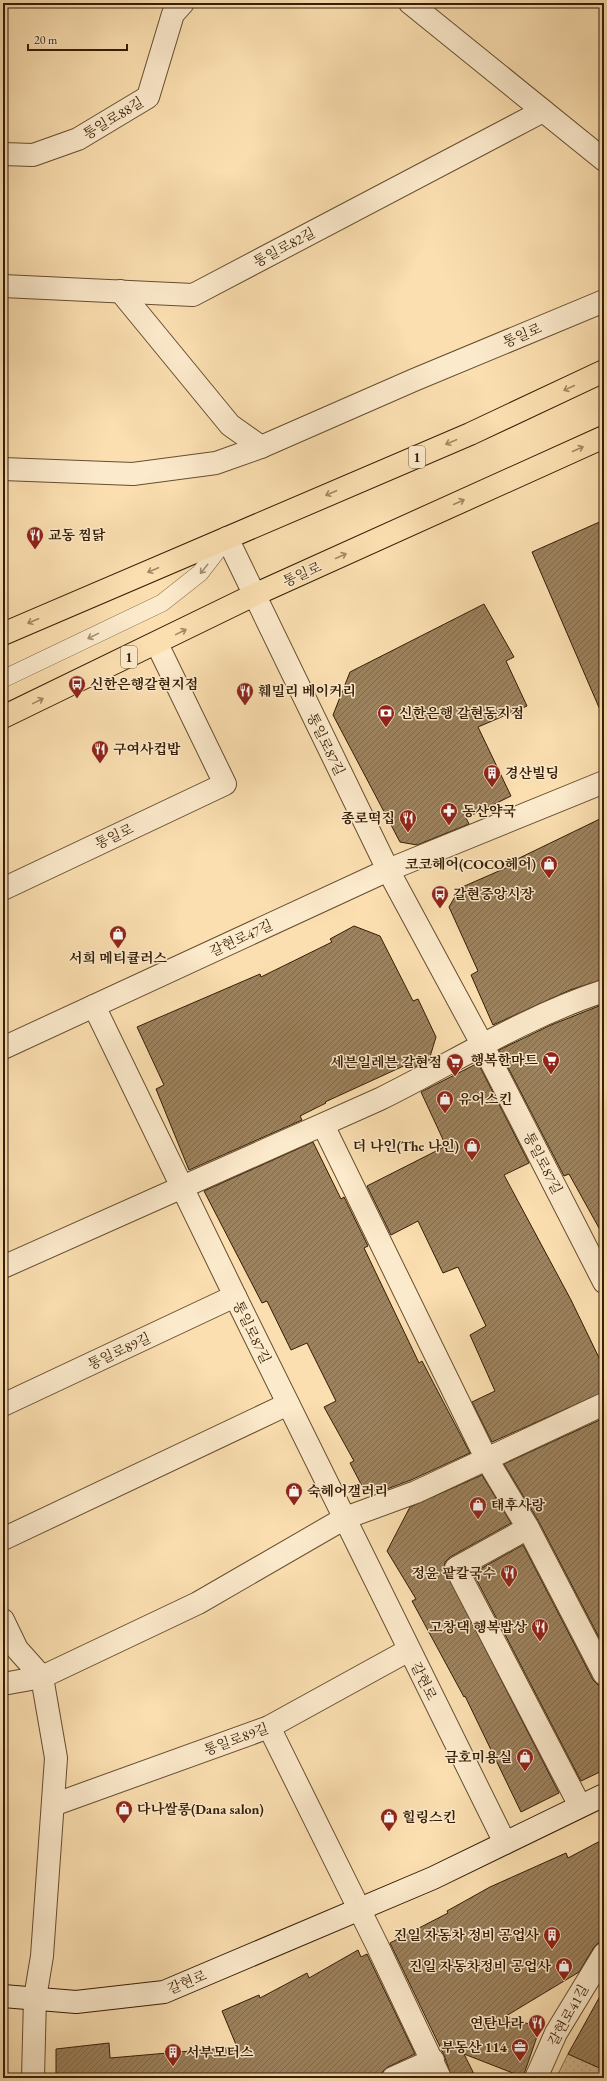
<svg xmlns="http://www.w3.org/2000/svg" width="607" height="2081" viewBox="0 0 607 2081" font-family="'EB Garamond','Noto Serif KR',serif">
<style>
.park{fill:url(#park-dots);stroke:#876e4c}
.building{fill:url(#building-hatch);stroke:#351d06}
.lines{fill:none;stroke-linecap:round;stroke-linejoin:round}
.service-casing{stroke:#664e30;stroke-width:18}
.minor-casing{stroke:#664e30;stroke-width:24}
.secondary-casing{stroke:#351d06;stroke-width:24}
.primary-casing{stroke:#351d06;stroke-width:24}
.service{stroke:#fceacc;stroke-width:17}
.minor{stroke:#fceacc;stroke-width:22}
.secondary{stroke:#fceacc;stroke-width:22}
.primary{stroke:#fbdfb0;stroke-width:22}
.oneway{stroke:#a28864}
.oneway2{stroke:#a28e73}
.labels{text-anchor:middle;stroke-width:3;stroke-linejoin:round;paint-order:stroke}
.shield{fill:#fceacc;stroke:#715a41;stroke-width:1}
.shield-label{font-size:13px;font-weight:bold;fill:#351d06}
.street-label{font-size:14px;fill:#351d06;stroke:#fceacc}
.poi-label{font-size:14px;font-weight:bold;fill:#351d06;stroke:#fceacc;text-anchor:start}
</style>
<defs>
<pattern id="park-dots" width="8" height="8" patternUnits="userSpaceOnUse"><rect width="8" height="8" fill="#d9be93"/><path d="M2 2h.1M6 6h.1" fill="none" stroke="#bba37d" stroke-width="1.8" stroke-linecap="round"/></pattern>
<pattern id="building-hatch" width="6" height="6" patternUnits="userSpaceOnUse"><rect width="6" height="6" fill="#9c825e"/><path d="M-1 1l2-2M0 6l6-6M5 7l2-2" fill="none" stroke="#806a4c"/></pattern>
</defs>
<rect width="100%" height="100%" fill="#fbdfb0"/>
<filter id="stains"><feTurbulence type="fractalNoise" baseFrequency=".005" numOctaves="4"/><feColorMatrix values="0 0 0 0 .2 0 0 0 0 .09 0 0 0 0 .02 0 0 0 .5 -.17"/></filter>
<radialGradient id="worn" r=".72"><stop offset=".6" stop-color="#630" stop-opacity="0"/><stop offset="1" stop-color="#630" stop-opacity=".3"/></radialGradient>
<polygon class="park" points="568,2054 604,2070 604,2078 556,2078"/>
<g class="building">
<polygon points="604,520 604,719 532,552"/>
<polygon points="484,604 514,657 506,661 527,706 478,727 511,796 466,818 469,824 417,845 400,842 333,715 350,672"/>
<polygon points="604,817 604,979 570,990 493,1025 471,975 478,971 449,907 460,888 508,867 507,864"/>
<polygon points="354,926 380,936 413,1001 418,999 436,1037 429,1060 411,1069 408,1064 325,1102 326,1103 300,1116 302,1120 189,1170 156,1089 164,1085 137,1027 260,974 261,977 332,942 330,939"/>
<polygon points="604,1004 604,1237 569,1174 564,1176 499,1050 551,1025"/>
<polygon points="478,1063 529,1163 504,1175 571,1300 604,1368 604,1392 492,1442 472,1402 495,1391 470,1335 486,1326 458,1267 443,1273 418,1221 391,1235 367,1186 446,1146 421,1092"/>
<polygon points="313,1142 341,1199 344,1197 368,1246 364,1248 419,1363 422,1361 470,1453 411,1480 379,1492 362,1486 350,1463 354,1461 324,1407 336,1401 307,1343 291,1350 267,1301 262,1303 204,1191"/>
<polygon points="604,1418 604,1647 539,1522 504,1464"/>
<polygon points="482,1475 511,1523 450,1557 445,1562 444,1568 559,1793 521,1812 465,1696 464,1697 412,1601 416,1599 387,1551 410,1507"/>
<polygon points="523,1545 593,1680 598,1685 604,1686 604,1770 581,1781 473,1573"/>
<polygon points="604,1839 604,1942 598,1943 594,1947 579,1972 506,2016 540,2028 523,2077 464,2054 476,2078 452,2078 444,2055 390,1943 448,1913 447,1911 490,1887 566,1853 568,1858"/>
<polygon points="358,1950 361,1957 367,1954 415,2054 388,2067 383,2071 381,2078 56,2078 56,2049 109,2043 110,2058 237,2047 222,2011 259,1995 260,1998 307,1973 309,1978"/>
<polygon points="604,1989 604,2070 568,2054"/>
</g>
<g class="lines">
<g class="service-casing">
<polyline id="service" points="3,679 162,603 200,573 227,538"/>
</g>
<g class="minor-casing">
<g id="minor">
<polyline points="410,3 604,160"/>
<polyline points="3,154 33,155 78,139 148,97 173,14 183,3"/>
<polyline points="3,286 193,295 543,111"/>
<polyline points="120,291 230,425 261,447"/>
<polyline points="3,469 133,474 216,463 261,447 414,380 604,301"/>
<polyline points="227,538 388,870 482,1044 604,1282"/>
<polyline points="3,889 225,784 157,644"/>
<polyline points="94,1006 235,1296 505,1843"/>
<polyline points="3,1048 388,870 604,782"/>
<polyline points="323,1125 486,1458 528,1528 604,1674"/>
<path d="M3,1267L380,1099C455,1062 524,1017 604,991"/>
<polyline points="3,1405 235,1296"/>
<polyline points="528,1528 456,1568 580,1806"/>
<polyline points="3,1539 288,1404"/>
<polyline points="3,1620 17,1649 42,1677 56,1758 42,1956 35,1998 33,2078"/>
<polyline points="3,1684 42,1677 198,1603 345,1518 416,1492 604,1404"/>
<polyline points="269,1727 377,1945 440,2078"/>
<polyline points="53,1805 269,1727 409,1650"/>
<polyline points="393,2078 433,2060"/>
<polyline points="536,2078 556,2033 604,1954"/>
</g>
</g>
<g class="secondary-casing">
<polyline id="secondary" points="3,1996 76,2002 164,1992 433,1878 604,1795"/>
</g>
<g class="primary-casing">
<g id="primary">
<polyline points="3,634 470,434 604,371"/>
<polyline points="3,717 254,595 604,437"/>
</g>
</g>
<use href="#service" class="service"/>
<use href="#minor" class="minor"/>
<use href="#secondary" class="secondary"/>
<use href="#primary" class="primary"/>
</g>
<defs><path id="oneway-shaft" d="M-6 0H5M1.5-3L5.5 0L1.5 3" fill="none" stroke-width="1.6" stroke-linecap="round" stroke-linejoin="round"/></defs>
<g class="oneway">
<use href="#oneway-shaft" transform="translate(569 388) rotate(155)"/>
<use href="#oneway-shaft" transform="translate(451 442) rotate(157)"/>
<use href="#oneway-shaft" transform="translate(578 449) rotate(-24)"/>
<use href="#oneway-shaft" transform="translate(331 493) rotate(157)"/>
<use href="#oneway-shaft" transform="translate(459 502) rotate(-24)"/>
<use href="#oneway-shaft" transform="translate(341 556) rotate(-24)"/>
<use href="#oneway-shaft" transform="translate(153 570) rotate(157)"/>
<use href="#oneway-shaft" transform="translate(33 621) rotate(157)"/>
<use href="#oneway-shaft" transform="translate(181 632) rotate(-26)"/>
<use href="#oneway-shaft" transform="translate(38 701) rotate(-26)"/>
</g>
<g class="oneway2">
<use href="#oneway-shaft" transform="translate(204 569) rotate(129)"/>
<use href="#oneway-shaft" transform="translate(93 636) rotate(154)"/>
</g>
<defs>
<g id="restaurant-pin" transform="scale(0.9)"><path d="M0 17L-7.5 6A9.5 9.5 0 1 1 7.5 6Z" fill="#8f2418" stroke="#fceacc"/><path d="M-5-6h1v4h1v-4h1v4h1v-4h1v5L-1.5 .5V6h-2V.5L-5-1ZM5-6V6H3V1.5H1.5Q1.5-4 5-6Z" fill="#fff"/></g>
<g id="bus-pin" transform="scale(0.9)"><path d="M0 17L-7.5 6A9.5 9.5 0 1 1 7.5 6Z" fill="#8f2418" stroke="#fceacc"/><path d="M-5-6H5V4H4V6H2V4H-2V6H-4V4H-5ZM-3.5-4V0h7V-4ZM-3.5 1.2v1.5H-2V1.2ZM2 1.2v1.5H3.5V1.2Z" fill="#fff"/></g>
<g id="bank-pin" transform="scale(0.9)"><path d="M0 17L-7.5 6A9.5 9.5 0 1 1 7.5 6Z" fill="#8f2418" stroke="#fceacc"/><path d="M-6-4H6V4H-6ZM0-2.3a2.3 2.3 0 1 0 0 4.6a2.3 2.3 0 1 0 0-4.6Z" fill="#fff"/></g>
<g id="building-pin" transform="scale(0.9)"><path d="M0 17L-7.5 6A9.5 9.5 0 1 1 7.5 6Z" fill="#8f2418" stroke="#fceacc"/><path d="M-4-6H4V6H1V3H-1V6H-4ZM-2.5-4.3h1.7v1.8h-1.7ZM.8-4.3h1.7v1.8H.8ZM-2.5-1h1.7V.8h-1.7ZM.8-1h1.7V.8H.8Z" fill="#fff"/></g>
<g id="pharmacy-pin" transform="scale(0.9)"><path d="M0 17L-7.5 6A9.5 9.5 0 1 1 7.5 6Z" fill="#8f2418" stroke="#fceacc"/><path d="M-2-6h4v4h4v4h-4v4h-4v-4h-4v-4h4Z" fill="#fff"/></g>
<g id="shop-pin" transform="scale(0.9)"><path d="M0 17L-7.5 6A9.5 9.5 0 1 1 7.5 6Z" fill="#8f2418" stroke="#fceacc"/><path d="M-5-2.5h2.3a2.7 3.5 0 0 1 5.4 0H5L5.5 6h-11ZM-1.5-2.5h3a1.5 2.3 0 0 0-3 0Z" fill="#fff"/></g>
<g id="supermarket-pin" transform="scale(0.9)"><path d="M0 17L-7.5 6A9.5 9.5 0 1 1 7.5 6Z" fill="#8f2418" stroke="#fceacc"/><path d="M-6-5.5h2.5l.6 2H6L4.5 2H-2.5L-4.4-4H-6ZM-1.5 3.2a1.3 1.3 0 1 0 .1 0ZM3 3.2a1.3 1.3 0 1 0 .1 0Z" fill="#fff"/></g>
<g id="office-pin" transform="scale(0.9)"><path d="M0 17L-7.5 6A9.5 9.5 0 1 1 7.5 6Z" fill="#8f2418" stroke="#fceacc"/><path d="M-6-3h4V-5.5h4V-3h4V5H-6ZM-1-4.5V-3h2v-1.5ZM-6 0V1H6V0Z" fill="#fff"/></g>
</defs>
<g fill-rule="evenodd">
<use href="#restaurant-pin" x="35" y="535"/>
<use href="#bus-pin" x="77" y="684"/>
<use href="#restaurant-pin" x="245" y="691"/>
<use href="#bank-pin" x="386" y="713"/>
<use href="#restaurant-pin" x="100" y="749"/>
<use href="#building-pin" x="492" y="773"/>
<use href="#pharmacy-pin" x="449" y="811"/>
<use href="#restaurant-pin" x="408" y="818"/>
<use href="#shop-pin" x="549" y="864"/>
<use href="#bus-pin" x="440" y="894"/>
<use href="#shop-pin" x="118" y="934"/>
<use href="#supermarket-pin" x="551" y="1060"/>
<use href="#supermarket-pin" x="455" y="1062"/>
<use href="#shop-pin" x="445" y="1099"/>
<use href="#shop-pin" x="472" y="1146"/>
<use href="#shop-pin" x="294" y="1491"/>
<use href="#shop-pin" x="478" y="1505"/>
<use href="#restaurant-pin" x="509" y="1573"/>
<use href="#restaurant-pin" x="540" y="1627"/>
<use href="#shop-pin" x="525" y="1757"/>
<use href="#shop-pin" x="124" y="1809"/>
<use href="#shop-pin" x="389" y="1817"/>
<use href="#building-pin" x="552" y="1935"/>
<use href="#shop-pin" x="564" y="1966"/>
<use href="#restaurant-pin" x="537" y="2023"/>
<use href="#office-pin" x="520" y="2047"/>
<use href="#building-pin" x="173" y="2052"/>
</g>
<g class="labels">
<g class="shield">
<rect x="409" y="446" width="16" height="22" rx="3"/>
<rect x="121" y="646" width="16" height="22" rx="3"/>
</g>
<g class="shield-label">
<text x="417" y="462">1</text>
<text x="129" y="662">1</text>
</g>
<g class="street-label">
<text transform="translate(113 118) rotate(-31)" y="5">통일로88길</text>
<text transform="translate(284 247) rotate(-28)" y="5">통일로82길</text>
<text transform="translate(522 335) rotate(-23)" y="5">통일로</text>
<text transform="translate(302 574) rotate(-24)" y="5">통일로</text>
<text transform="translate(326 744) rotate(64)" y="5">통일로87길</text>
<text transform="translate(114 836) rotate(-25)" y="5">통일로</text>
<text transform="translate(241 938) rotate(-25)" y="5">갈현로47길</text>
<text transform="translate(543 1163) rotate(63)" y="5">통일로87길</text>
<text transform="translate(252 1332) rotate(64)" y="5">통일로87길</text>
<text transform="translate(119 1351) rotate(-25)" y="5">통일로89길</text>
<text transform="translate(424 1681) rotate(64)" y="5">갈현로</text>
<text transform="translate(236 1739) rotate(-20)" y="5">통일로89길</text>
<text transform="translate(187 1982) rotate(-22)" y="5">갈현로</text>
<text transform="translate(568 2015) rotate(-61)" y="5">갈현로41길</text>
</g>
<g class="poi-label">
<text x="48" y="540">교동 찜닭</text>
<text x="90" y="689">신한은행갈현지점</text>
<text x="258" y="696">훼밀리 베이커리</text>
<text x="399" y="718">신한은행 갈현동지점</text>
<text x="113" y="754">구여사컵밥</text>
<text x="505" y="778">경산빌딩</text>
<text x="462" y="816">동산약국</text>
<text x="395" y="823" text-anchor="end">종로떡집</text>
<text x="536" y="869" text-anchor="end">코코헤어(COCO헤어)</text>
<text x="453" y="899">갈현중앙시장</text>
<text x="118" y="963" text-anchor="middle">서희 메티큘러스</text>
<text x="538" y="1065" text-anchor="end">행복한마트</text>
<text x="442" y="1067" text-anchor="end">세븐일레븐 갈현점</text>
<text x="458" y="1104">유어스킨</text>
<text x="459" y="1151" text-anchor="end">더 나인(The 나인)</text>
<text x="307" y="1496">숙헤어갤러리</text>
<text x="491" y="1510">태후사랑</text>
<text x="496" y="1578" text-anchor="end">정윤 팥칼국수</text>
<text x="527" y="1632" text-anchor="end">고창댁 행복밥상</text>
<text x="512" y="1762" text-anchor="end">금호미용실</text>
<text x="137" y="1814">다나쌀롱(Dana salon)</text>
<text x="402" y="1822">힐링스킨</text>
<text x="539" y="1940" text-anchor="end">진일 자동차 정비 공업사</text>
<text x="551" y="1971" text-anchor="end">진일 자동차정비 공업사</text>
<text x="524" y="2028" text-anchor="end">연탄나라</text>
<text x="507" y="2052" text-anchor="end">부동산 114</text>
<text x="186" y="2057">서부모터스</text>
</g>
</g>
<rect width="607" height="2081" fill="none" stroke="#fbdfb0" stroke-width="16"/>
<rect x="4" y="4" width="599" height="2073" fill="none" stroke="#351d06" stroke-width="2"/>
<rect x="8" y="8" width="591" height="2065" fill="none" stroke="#351d06"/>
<path d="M28 44v6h99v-6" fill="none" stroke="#351d06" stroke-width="2"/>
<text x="34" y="44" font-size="12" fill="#351d06" stroke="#fceacc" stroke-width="3" paint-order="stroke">20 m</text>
<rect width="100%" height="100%" filter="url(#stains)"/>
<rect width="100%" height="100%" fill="url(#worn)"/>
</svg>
